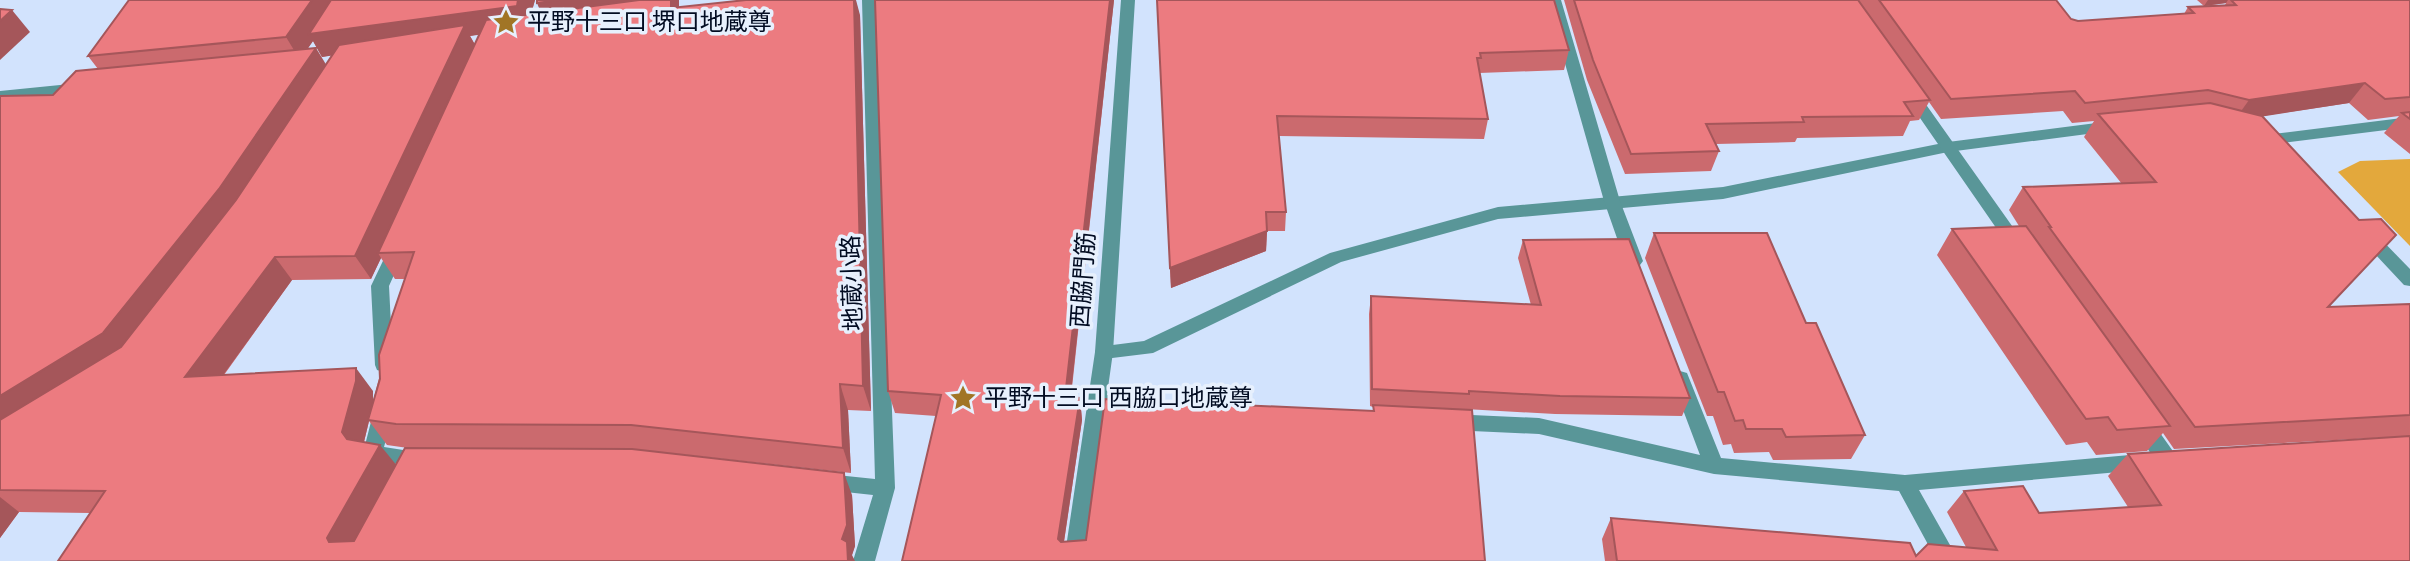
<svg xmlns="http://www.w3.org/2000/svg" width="2410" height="561" viewBox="0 0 2410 561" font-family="Barlow,'Noto Sans JP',sans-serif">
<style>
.green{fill:#e3a83c}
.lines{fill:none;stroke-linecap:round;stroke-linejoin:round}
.pedestrian{fill:#599698;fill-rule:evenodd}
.minor{fill:#599698;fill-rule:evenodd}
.wall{fill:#cb6a6e;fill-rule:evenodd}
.shaded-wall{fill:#a5565a}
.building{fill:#ec7b80;stroke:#a5565a;stroke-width:2}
.labels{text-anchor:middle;stroke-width:7;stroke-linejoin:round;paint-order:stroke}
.poi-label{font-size:24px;fill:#020c22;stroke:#e7f0fd;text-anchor:start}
.street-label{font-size:24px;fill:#020c22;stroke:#e7f0fd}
</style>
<rect width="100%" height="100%" fill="#d2e3fd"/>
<polygon class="green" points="2410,159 2410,246 2338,172 2360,161"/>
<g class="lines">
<polygon class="pedestrian" points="2112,121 2118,122 2120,126 2118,130 1948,152 1723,199 1498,219 1341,262 1153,353 1104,359 1097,357 1095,352 1097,347 1144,341 1330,253 1498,207 1723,187 1948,142"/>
<g class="minor">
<polygon points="862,0 876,0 895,488 875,561 853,561 873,495 827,490 820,488 817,482 820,476 827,474 875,479"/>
<polygon points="1121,0 1135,0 1113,352 1107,395 1136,399 1139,404 1136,409 1105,410 1086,561 1064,561 1095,352"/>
<polygon points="1547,0 1561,0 1620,201 1643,261 1640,265 1628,265 1625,261 1604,201"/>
<polygon points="80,83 88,88 85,91 0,101 0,91"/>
<polygon points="1910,87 1915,89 2022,240 2025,244 2022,248 2010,248 1902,92"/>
<polygon points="2410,117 2410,127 2273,144 2265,139 2273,134"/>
<polygon points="2366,228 2372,230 2410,269 2410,286 2404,285 2360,238 2358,234"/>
<polygon points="398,240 407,246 389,286 393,365 391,370 384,372 377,370 375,365 371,286 392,242"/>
<polygon points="1680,371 1687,373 1721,458 1905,475 2141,454 2148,456 2151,462 2148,468 2141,470 1919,490 1959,561 1937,561 1899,491 1714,474 1539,434 1450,430 1443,427 1440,422 1443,417 1450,414 1539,418 1700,455 1671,378 1673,373"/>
<polygon points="384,402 391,405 394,410 384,447 429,454 432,460 429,466 422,468 366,459 363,453 374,410 377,405"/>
<path d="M2143,416L2150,419L2175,454L2178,460L2175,466C2157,472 2145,443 2136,429L2133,424L2136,419Z"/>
</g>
</g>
<g class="wall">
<path d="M129,0H535L531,14L541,13L537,0H679V7L860,15L871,411L848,410L851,473L642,450L852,495L855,546L852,555L90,513L19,512L0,538V96L53,95L98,69L88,56ZM479,34L475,45L470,36ZM313,41L322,57L332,55L326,65L307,49ZM381,258L395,279H405L373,401V391L224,375L292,280L371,279ZM369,421L387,445L408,448L396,465L364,442Z"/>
<polygon points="875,0 1114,0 1071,397 1080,398 1082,420 1064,542 1086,540 1373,411 1373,407 1370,406 1369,314 1371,296 1531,305 1518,258 1523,240 1690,398 1682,416 1555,414 1465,409 1485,561 902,561 936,416 895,413 888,391"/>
<polygon points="1157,0 1569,50 1564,70 1479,73 1488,119 1484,139 1279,136 1286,212 1285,231 1267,231 1266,251 1171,288"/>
<polygon points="1564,0 2056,0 2071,19 2078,21 2184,14 2188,7 2225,5 2226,3 2204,6 2197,0 2410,0 2410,154 2384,133 2399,116 2368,120 2349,103 2262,116 2328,307 2410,304 2410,561 1605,561 1602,539 1611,518 1916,556 1966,547 1947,512 1964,491 2039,513 2128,507 2108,476 2128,454 2410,436 2174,449 2163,433 2147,451 2096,455 2087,442 2066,445 1937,255 1952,229 2019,226 2009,210 2023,187 2122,184 2084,137 2094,121 2072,123 2063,111 1941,119 1929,102 1919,120 1910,121 1903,136 1797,138 1795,142 1716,144 1719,151 1711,171 1625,174 1587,80"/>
<polygon points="1654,233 1806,323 1865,435 1851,459 1773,460 1769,452 1734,453 1731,444 1723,445 1713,416 1707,416 1645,258"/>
</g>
<g class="shaded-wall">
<polygon points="312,0 535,0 527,28 470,36 477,48 378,253 381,258 371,279 355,256 459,37 322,57 313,41 300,60 286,37"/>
<polygon points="559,0 679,0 679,8 546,25 537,3"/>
<polygon points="854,0 856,0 860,15 871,411 863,386"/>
<polygon points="1110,0 1114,0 1068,420 1065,397"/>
<polygon points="2208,0 2228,0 2226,3 2204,6"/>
<polygon points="12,10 30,32 0,60 0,21"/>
<polygon points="316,48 330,71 125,356 0,435 0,396"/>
<polygon points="2365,83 2349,103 2234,121 2249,100"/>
<polygon points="1267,231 1266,251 1171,288 1170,268"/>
<polygon points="275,257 292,280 205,400 185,377"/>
<polygon points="356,368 373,391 373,404 368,420 369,421 361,454 347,439 342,432"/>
<polygon points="840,384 848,410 851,473 843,448"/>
<polygon points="1080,398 1082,420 1061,561 1058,539"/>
<polygon points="380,445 398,467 347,560 329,542 327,538"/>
<polygon points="844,473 852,495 855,546 852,555 855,561 848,561 842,539"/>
<polygon points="0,497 19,512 0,538"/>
</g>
<g class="building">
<polygon points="129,0 312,0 286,37 88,56"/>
<polygon points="331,0 518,0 517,6 309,34"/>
<polygon points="537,0 559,0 537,3"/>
<polygon points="639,0 671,0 671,8 746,0 854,0 863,386 840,384 843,448 631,425 396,424 368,420 380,379 379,355 414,252 378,253 486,20"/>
<polygon points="875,0 1110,0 1065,397 1080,398 1058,539 1061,542 1086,540 1105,399 1374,411 1373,405 1472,410 1485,561 902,561 941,395 888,391"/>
<polygon points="1157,0 1554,0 1569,50 1480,53 1481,58 1477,58 1488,119 1277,116 1286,212 1266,212 1267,231 1170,268"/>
<polygon points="1574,0 1858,0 1930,100 1904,102 1913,116 1802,117 1804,122 1706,124 1719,151 1631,154 1593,60"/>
<polygon points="1879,0 2056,0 2071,19 2078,21 2194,13 2188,7 2236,5 2231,0 2410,0 2410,97 2385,99 2365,83 2249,100 2208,90 2085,103 2075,91 1951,99"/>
<polygon points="0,9 12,10 0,21"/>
<polygon points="465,25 355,256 275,257 185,377 356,368 356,381 342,432 347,439 380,445 327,538 329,542 354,541 405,448 632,449 844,473 847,525 842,539 847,542 848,561 58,561 105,491 0,490 0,420 121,347 236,200 339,45"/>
<polygon points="316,48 219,189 103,333 0,396 0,96 53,95 76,71"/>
<polygon points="2210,103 2262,116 2359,220 2381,219 2396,235 2328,307 2410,304 2410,415 2195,427 2049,227 2051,227 2023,187 2156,182 2098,114"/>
<polygon points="2410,112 2410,119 2402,113"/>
<polygon points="2026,226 2170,426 2117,430 2108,417 2086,419 1952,229"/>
<polygon points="1654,233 1767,233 1806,323 1816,323 1865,435 1786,437 1782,429 1746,429 1743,420 1735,421 1724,392 1718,392"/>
<polygon points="1629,239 1690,398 1560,396 1469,391 1469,394 1372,389 1371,296 1541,305 1523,240"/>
<polygon points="2410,436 2410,561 1617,561 1611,518 1910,543 1916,556 1928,544 1997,550 1964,491 2023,486 2039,513 2161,505 2128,454"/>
</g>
<defs>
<g id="sight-bare" transform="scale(2.1)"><path d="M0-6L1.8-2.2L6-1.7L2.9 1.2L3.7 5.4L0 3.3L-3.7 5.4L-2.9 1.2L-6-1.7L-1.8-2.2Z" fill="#a17526" stroke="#e7f0fd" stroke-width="2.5" paint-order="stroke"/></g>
</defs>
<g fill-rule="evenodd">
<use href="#sight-bare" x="506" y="22"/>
<use href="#sight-bare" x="963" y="398"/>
</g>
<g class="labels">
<g class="poi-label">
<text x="527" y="30">平野十三口 堺口地蔵尊</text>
<text x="984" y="406">平野十三口 西脇口地蔵尊</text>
</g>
<g class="street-label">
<text transform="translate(1083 280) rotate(-86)" y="8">西脇門筋</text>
<text transform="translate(852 283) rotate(-92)" y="8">地蔵小路</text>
</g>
</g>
</svg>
